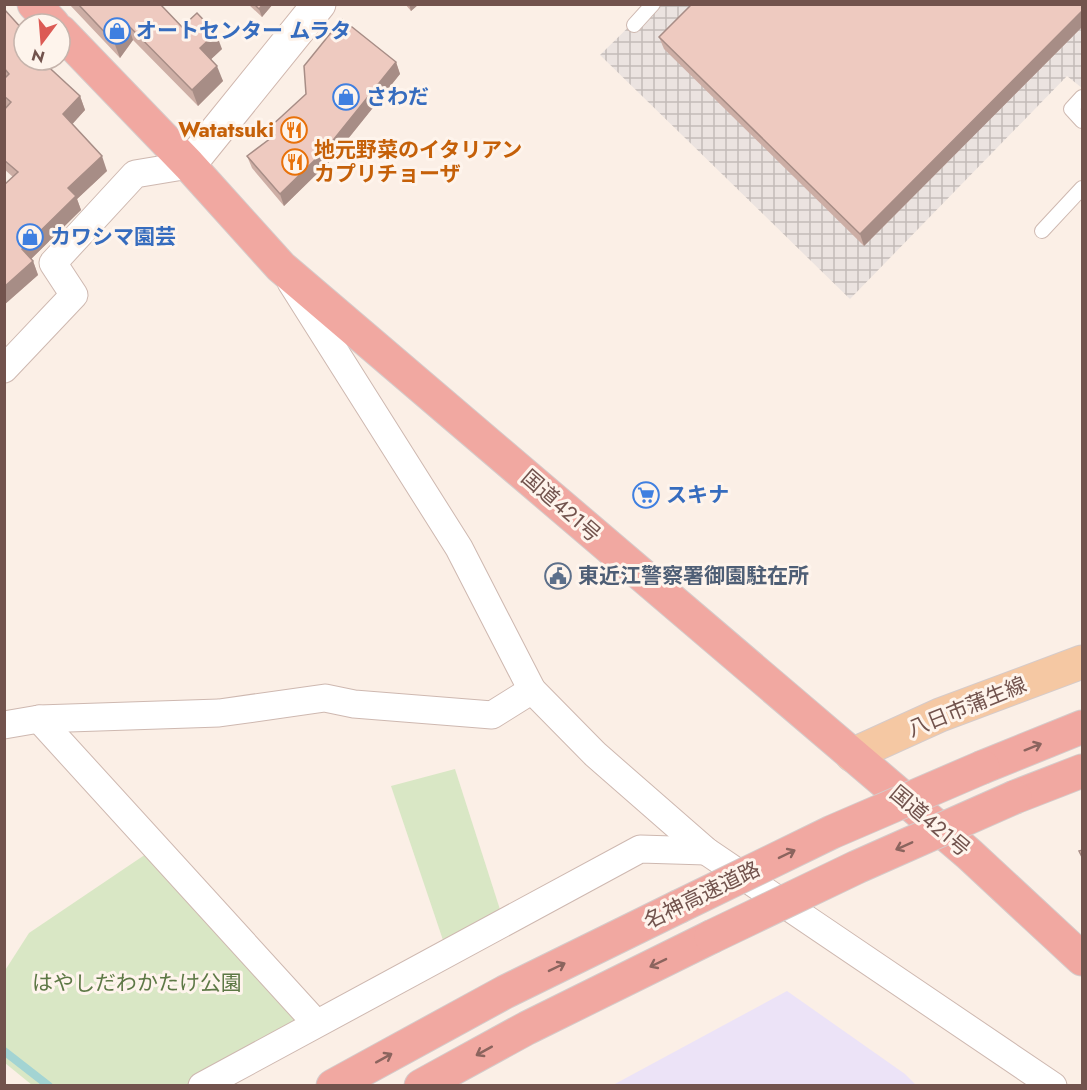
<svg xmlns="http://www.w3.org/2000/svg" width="1087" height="1090" viewBox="0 0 1087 1090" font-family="Jost,'Noto Sans JP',sans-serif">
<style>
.industrial{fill:url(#industrial-grid)}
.education{fill:#ece3f7}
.green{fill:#d9e7c5}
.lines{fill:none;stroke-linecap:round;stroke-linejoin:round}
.stream{stroke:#a3d4d3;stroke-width:8}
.lane-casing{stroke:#ceb8b0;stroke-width:16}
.street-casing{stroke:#ceb8b0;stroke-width:29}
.secondary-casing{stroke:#d0b7ae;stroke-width:35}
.primary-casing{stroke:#d5cbca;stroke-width:35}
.highway-casing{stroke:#d5cbca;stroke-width:35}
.lane{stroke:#fff;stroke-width:14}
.street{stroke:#fff;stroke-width:27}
.secondary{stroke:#fff;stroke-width:33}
.primary{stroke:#f5c8a3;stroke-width:33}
.highway{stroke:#f1a8a1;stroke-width:33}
.highway-bridge-casing{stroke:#d5cbca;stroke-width:35;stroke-linecap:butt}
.highway-bridge{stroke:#f1a8a1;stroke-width:33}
.wall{fill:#cdaea5}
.shaded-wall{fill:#a78d86}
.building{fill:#eecac0;stroke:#a78d86;stroke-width:1.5}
.oneway{stroke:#8b645e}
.labels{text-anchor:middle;stroke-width:6;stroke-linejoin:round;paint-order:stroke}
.shop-label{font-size:21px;font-weight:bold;fill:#366cbe;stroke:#fef4ec;text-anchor:start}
.food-label{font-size:21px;font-weight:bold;fill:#c56008;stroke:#fef4ec;text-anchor:end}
.street-label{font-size:21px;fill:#72534d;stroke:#fef4ec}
.service-label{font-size:21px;font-weight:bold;fill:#4e5e75;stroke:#fef4ec;text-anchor:start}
.park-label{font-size:21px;fill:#5d7845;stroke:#fef4ec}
</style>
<defs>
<pattern id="industrial-grid" width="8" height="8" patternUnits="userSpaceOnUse" patternTransform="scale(1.5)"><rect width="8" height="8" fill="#ebe3e0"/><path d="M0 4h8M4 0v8" fill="none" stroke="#c3bbb8"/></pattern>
</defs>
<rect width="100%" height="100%" fill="#fbefe6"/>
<polygon class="industrial" points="651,5 1082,5 1082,88 1067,76 850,299 600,55"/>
<polygon class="education" points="787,991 905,1074 916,1085 613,1085"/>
<g class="green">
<polygon points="455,769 504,922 447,952 391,786"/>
<polygon points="152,850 316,1023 202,1085 32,1085 5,1063 4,972 29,933"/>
</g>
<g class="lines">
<polyline class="stream" points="4,1051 49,1086"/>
<g class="lane-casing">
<g id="lane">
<polyline points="634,25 653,4"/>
<polyline points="1082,97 1071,109 1082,121"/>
<polyline points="1042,231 1082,188"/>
</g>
</g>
<g class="street-casing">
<g id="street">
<polyline points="291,282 459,548 532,690 595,754 706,851 1053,1086"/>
<polyline points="4,369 74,295 53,263 135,174 189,165"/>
<polyline points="39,719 316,1023"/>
<polyline points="4,725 39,719 219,713 325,698 354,704 492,715 532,690"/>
<polyline points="202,1086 640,849 706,851"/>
</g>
</g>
<g class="secondary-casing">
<polyline id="secondary" points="189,165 319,4"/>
</g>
<g class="primary-casing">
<polyline id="primary" points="852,755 940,715 1082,662"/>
</g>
<g class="highway-casing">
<g id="highway">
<polyline points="34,4 53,24"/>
<polyline points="60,31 189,165 281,267 969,854 1082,959"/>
<polyline points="983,767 1082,727"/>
<polyline points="1015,797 1082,771"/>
<polyline points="333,1086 505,992 678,907"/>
<polyline points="421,1086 527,1028 711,937"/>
</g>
</g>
<use href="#lane" class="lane"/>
<use href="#street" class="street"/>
<use href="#secondary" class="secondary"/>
<use href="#primary" class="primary"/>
<use href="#highway" class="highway"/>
<g class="highway-bridge-casing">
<g id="highway-bridge">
<polyline points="678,907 832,832 983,767"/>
<polyline points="711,937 857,867 1015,797"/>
</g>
</g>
<use href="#highway-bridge" class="highway-bridge"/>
</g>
<g class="wall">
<polygon points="69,4 161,4 161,5 182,27 222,49 211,59 223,81 198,106 133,40 120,58"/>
<polygon points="248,4 273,4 262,17"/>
<polygon points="405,4 419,4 411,11"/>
<polygon points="1083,4 1083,26 864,246 664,49 659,37"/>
<polygon points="4,9 24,60 80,96 85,110 72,124 107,171 77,199 81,210 31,259 33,261 38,275 4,305 13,177 4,169 4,110 7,108 4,106 4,79 6,78 4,76"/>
<polygon points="396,62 400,74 331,160 284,206 252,168 247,156 272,137 269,128"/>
</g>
<g class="shaded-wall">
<polygon points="263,4 273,4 262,17 259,9"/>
<polygon points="409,4 419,4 411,11"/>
<polygon points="1083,10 1083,26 864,246 860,234"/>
<polygon points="128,25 133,40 120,58 114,42"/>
<polygon points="216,33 222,49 206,64 200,48"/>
<polygon points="396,62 400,74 331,160 284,206 280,194"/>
<polygon points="217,66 223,81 198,106 192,90"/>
<polygon points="80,96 85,110 68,129 63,114"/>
<polygon points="102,156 107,171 77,199 81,210 27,263 22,249 68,188"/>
<polygon points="33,261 38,275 4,305 4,287"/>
</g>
<g class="building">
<polygon points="78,4 160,4 182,27 197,13 216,33 200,48 217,66 192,90 128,25 114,42"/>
<polygon points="254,4 263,4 259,9"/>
<polygon points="692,4 1083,4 1083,10 860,234 659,37"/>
<polygon points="4,9 24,31 24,43 23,44 24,44 24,60 41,60 80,96 63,114 102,156 68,188 76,196 22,249 33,261 4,287 4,185 18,172 4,160 4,110 11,102 4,96 4,79 9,74 4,68"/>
<polygon points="342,19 396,62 326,149 280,194 247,156 275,135 269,128 306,94 304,66"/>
<polygon points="1083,850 1083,859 1079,851"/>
</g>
<defs><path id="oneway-shaft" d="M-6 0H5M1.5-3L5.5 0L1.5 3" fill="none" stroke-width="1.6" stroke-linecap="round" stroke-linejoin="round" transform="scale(1.5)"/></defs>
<g class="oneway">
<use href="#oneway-shaft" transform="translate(1033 747) rotate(-22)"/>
<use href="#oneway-shaft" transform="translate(904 846) rotate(156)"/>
<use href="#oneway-shaft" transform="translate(787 854) rotate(-26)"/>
<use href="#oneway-shaft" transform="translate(658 963) rotate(154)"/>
<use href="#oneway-shaft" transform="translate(557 967) rotate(-26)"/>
<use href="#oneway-shaft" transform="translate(484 1051) rotate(151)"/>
<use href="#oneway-shaft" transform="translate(384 1058) rotate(-29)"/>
</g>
<defs>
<g id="shop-ring" transform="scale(1.35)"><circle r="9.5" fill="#fef4ec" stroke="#3f7fe0" stroke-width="1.5"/><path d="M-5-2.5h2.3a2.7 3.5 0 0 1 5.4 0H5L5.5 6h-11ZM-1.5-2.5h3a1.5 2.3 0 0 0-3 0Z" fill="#3f7fe0"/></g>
<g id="restaurant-ring" transform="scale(1.35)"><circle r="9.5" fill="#fef4ec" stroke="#e8710a" stroke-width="1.5"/><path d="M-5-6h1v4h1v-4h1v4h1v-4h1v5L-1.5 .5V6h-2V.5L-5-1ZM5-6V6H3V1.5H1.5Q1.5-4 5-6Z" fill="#e8710a"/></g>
<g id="supermarket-ring" transform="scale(1.35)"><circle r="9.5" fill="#fef4ec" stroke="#3f7fe0" stroke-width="1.5"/><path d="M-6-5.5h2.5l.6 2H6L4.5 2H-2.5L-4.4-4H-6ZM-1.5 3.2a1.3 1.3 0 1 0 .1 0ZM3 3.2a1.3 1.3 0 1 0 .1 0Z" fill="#3f7fe0"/></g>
<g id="civic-ring" transform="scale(1.35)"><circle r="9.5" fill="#fef4ec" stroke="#5c6f8a" stroke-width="1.5"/><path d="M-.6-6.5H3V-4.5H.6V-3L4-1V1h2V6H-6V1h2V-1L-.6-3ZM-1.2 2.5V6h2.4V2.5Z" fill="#5c6f8a"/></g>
</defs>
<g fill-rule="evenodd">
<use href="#shop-ring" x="117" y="31"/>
<use href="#shop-ring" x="346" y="97"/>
<use href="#restaurant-ring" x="294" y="130"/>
<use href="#restaurant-ring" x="295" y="162"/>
<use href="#shop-ring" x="30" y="237"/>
<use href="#supermarket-ring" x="646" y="495"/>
<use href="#civic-ring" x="558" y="576"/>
</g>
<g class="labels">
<g class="shop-label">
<text x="136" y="38">オートセンター ムラタ</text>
<text x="366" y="104">さわだ</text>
<text x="50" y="244">カワシマ園芸</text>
<text x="666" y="502">スキナ</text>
</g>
<g class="food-label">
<text x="274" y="137">Watatsuki</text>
<text x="314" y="157" text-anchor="start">地元野菜のイタリアン<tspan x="314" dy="24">カプリチョーザ</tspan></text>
</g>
<g class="street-label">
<text transform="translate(561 506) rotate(41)" y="7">国道421号</text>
<text transform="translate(967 707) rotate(-22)" y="7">八日市蒲生線</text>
<text transform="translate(930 821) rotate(40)" y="7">国道421号</text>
<text transform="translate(702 895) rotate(-26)" y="7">名神高速道路</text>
</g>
<g class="service-label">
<text x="578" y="583">東近江警察署御園駐在所</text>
</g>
<g class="park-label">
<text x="137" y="990">はやしだわかたけ公園</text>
</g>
</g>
<rect width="1087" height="1090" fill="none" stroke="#72534d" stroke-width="12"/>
<g transform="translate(42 42) rotate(196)"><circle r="28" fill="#fef4ec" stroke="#c6b4ac" stroke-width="1.5"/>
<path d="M0-4.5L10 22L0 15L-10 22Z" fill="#dc5a54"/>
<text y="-9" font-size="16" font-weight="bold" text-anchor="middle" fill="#72534d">N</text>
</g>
</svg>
